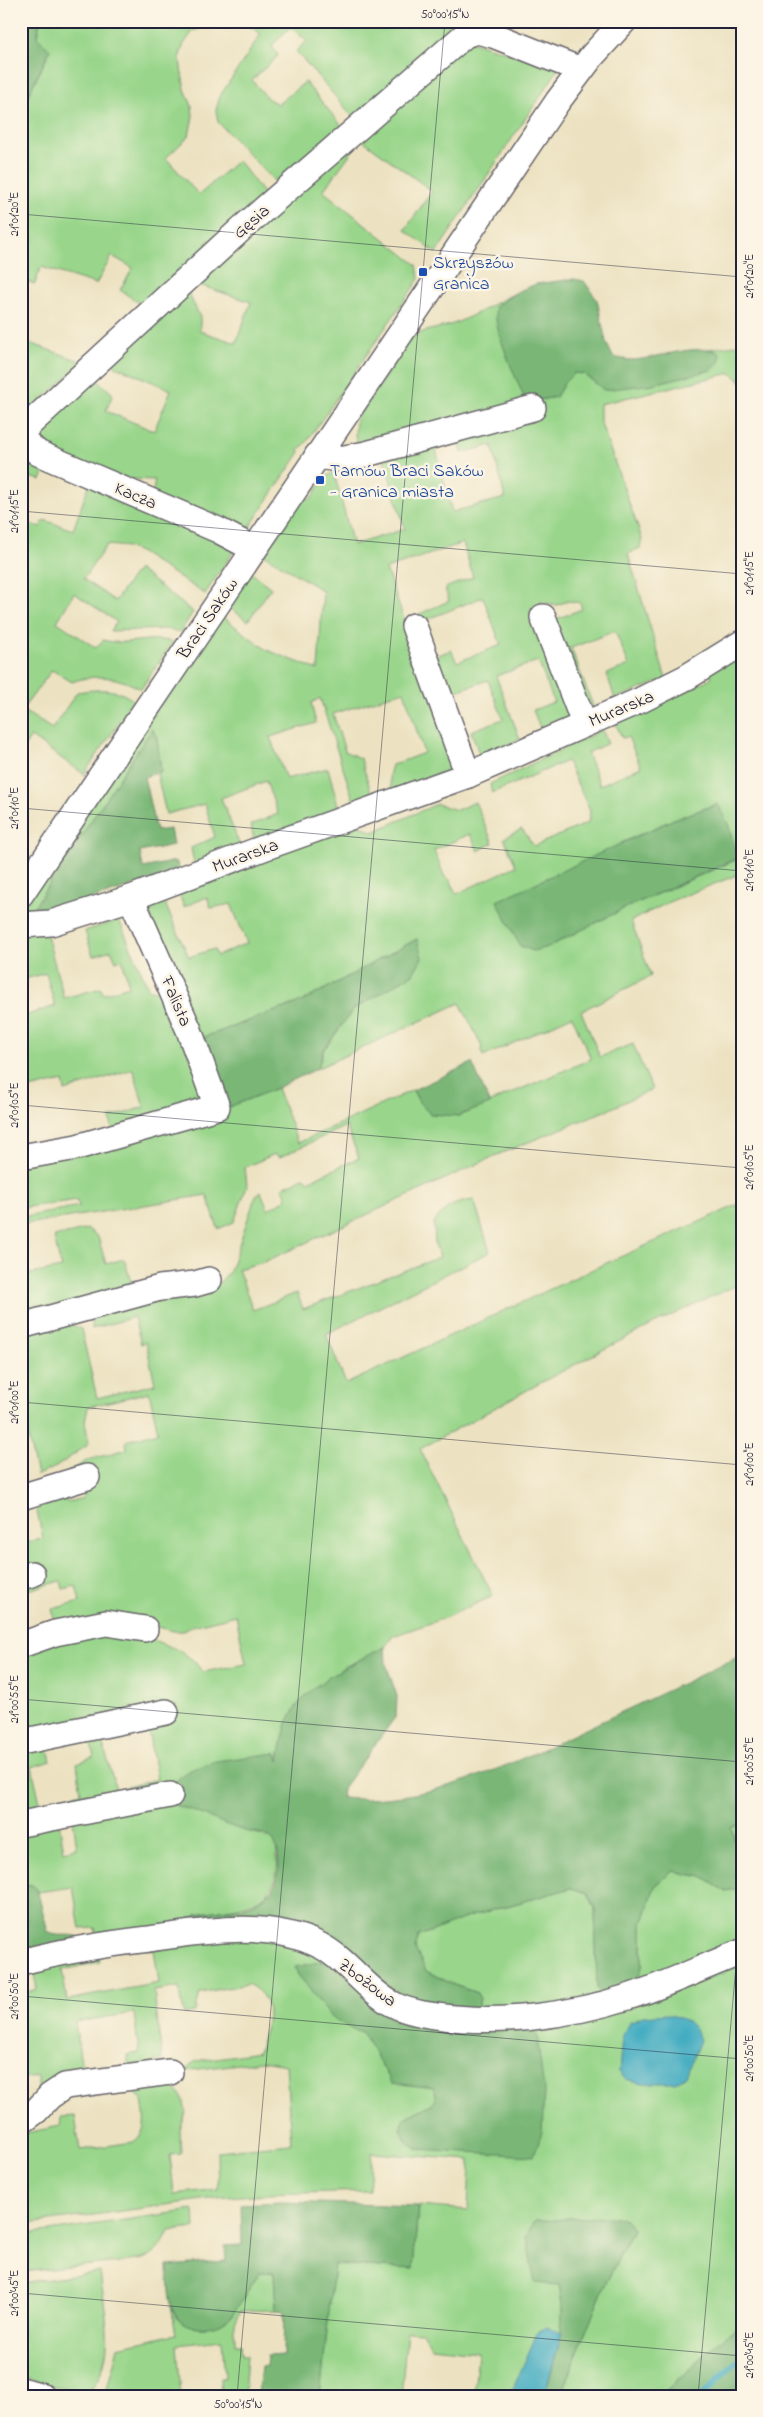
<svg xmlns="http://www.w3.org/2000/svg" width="763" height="2417" viewBox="0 0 763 2417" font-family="'Indie Flower',sans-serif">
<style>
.green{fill:#99d68b;stroke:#5e7c63;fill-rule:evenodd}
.forest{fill:#7ab777;stroke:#4e6c59}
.water{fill:#41abc1;stroke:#32667e}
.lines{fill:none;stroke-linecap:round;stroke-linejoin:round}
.stream{stroke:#41abc1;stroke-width:6}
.minor-casing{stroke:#69656a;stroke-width:28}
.minor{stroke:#fff;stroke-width:25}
.ticks{fill:none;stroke:#22223b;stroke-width:1;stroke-opacity:0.45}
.transit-dot{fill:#1a4fb4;stroke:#fcf5e5;stroke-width:2}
.labels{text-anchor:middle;stroke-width:5;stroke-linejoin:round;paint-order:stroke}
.street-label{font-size:18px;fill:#22223b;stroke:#fcf5e5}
.transit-label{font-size:18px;fill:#164399;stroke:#fcf5e5;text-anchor:start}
.neatline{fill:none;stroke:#22223b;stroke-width:2}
.ticks-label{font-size:12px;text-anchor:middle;fill:#22223b}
</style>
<rect width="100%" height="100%" fill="#fcf5e5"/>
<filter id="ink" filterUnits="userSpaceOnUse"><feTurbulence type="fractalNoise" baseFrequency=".02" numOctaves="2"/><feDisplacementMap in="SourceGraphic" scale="10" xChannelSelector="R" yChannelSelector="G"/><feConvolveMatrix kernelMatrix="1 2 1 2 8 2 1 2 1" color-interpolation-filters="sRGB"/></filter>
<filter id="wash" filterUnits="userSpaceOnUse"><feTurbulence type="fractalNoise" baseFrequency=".0096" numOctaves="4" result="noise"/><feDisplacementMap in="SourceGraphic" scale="20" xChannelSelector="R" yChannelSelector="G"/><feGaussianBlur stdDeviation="1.12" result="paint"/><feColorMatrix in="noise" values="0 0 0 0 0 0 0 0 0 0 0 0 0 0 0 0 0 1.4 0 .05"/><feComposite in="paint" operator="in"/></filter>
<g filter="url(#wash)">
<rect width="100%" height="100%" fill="#ece2c1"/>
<g class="green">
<polygon points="40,21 230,21 208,25 193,31 184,44 180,55 181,68 185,89 192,106 193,116 189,136 166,158 199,195 238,160 263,193 265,201 142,305 120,290 133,268 112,256 96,284 41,267 35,284 21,280 21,110 50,51 37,37"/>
<polygon points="242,21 459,21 462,27 354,118 296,51 307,41 290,27 272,46 278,56 252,80 268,99 278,104 305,82 342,126 319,154 309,153 275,182 218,122 216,110 220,96 261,34"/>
<polygon points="466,40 559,68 436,253 405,230 432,191 361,139 323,191 417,265 419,279 305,444 299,449 300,452 245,534 152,496 155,480 128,479 40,449 38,438 39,430 93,379 97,380 113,394 106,411 154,431 171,390 113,365 117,352 187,290 200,317 200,331 236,343 251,302 199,285 195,280"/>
<path d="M519,291L496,306L512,367L526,402L358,445L355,435L356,419L410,339C423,329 440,329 456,323C478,314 498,301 519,291Z"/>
<polygon points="21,340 83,362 21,419"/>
<polygon points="742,344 742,382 731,373 600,404 600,421 642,539 640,548 628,554 666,679 615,699 607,674 629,665 615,631 571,648 593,706 586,710 551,621 582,609 580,603 569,601 556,605 541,602 535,608 573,709 572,716 541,730 533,710 554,702 538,661 496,676 520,739 480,756 471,731 503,719 488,680 445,695 431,658 451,650 457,662 501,645 483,597 418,623 417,615 449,601 445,588 473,577 463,543 386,569 454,759 449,770 392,791 389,776 392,765 424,753 404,691 333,714 345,751 361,759 373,799 355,805 320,698 311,703 316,723 270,737 286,779 328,768 339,809 254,840 251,825 278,814 266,781 221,798 240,846 194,864 191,848 215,837 205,804 166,814 157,774 161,771 157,738 152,729 28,916 21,917 21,908 220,615 267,650 318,670 323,591 263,554 304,494 310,500 325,478 334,472 353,545 405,529 384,459 431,446 436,450 452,512 505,498 492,445 462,453 460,445 451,440 533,401 556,397 564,383 574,373 584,374 605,390 715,350 694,351"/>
<polygon points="21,459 48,465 41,480 21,475"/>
<path d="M90,482L235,549L205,594L141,553L128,547L107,545L83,579L115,601L138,569L193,612L180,632L166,629L110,631L117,622L74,593L57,622L96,648L103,640C125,647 149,635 173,642L141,689C119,677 96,673 72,682L52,670L22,710L52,729L77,692C98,689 117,687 134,701L84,774L31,737L21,751V527L25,528L27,523L40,527L44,520L73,530Z"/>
<polygon points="250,572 271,588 248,621 227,606"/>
<path d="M742,653V873L671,901L631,921L651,976L581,1011L600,1057L633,1044L652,1089L612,1108L497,1155L264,1262L238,1269L253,1310L297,1293L303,1309L440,1257L435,1244L434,1223C446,1206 453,1203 474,1200L490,1252L326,1334L346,1384L602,1265L742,1203V1283C631,1331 526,1391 420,1449L493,1596L447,1617L393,1636L385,1647L341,1669L287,1723L278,1762L276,1754L174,1805C197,1811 218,1821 240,1829C253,1834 264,1833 275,1842C288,1908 245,1905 196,1914L338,1949L477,1993L454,1985L426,1971L415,1949L419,1936L468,1917L571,1888L588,1893L595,1908L597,1989L642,1967V1924L655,1886L673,1871L702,1877L725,1891L742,1888V2325L724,2337L660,2396H560L602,2291L633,2229L594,2218L544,2220L526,2237L531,2255L559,2285L562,2305V2333L555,2329L538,2332L513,2389V2396L474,2394L478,2352L431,2347L423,2332L407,2331L401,2396H320L334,2264L413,2269L418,2206L468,2210L470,2160L372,2153L369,2191L265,2194L216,2198L21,2225V2134L60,2126L61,2117L75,2116L80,2150L133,2142C149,2132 144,2116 142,2099L134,2092L124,2089L158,2082L159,2087L173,2086L183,2098L186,2113L180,2130L181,2154L170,2155L174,2194L218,2189L217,2151L291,2144L286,2065L262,2061L184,2071L196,2061L258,2052C267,2024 279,2001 248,1984L200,1993L195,2012L184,2014L179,1987L154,1991L162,2060L155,2061V2068L129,2071L127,2055L139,2053L134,2013L75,2022L83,2076L38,2095V2076L21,2080V1994L37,1989L32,1965L99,1953L100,1962L62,1970L67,2000L159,1983L154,1950L98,1941L95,1928L80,1929L73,1887L38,1892L32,1885H21V1829L59,1823L64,1851L77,1848L73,1819L21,1818V1747L47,1744L51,1761L32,1767L40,1803L81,1793L77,1763L94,1757L90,1740L86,1736L102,1740L116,1790L157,1779L147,1725L21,1737V1653L63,1640L135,1633L181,1651L194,1661L203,1672L246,1664L236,1615L192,1626L184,1631H173L155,1626H56L52,1609L80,1602L76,1586L63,1589L61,1581L21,1592V1544L43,1538L35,1503L62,1487L67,1502L83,1498V1482L68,1472L88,1460L127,1449L126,1441L158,1432L149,1392L88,1407L85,1421L89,1444L56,1467L37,1475L23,1416H21V1332L68,1323L81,1329L97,1398L155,1384L146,1342L141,1344L134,1317L92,1329V1316L220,1282L230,1271L256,1195L261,1192L268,1209L287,1199L283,1187L305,1177L308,1181L359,1158L346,1126L280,1157L275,1154L245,1167L247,1186L234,1222L218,1229L207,1195L21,1225V1218L79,1206L77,1200L21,1208V1161L219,1110L277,1088L298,1143L413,1090L419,1102L458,1116L591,1059L572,1016L483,1057L481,1044L460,1003L318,1068L323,1051L353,1010L413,974L417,939L303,1001L199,1039L145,902L161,895L189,957L214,949L217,956L247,943L231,904L211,908L207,897L184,907L177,889L356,823L373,832L437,804L457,810L475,802L493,843L478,851L470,834L434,850L444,876L451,881L456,894L516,866L504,838L522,829L534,846L588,823L590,811L567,761L492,793L490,784L602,730L608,743L587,753L600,785L641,767L628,737L622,738L616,724L697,686L712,677L709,672ZM717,804L728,824L738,859L625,908L548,947L621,843L674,819Z"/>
<polygon points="119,920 149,990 160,991 212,1105 113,1133 110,1118 144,1107 133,1069 65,1091 63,1081 21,1091 21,1017 55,1006 46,973 21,980 21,930 46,932 64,998 101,988 103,994 129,986 122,959 116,961 111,950 93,956 85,931"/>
<polygon points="88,1229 98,1237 106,1264 124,1259 132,1285 21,1318 21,1276 61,1268 54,1237"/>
<polygon points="742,1824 742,1862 731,1828"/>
<path d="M194,2210L195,2228L169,2231C161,2248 158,2255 139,2260L21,2272V2235Z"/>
<polygon points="268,2271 274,2273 276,2310 240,2311 235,2323 235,2344 240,2344 241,2355 247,2355 244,2396 221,2396 220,2378 225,2378 222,2340 177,2345 181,2396 105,2396 118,2347 176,2334 171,2306 177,2319 229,2319 260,2272"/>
<path d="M100,2272C104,2308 119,2364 88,2391L54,2387L21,2377V2283Z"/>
</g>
<g class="forest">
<polygon points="21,21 40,21 37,37 50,50 21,110"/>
<path d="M574,279L584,281L597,300L606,342L613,357C619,358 626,360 632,360C656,359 699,342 720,353V361L712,370L653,384L604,390L584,374L574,373L564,383L556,397L526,402C518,381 491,327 496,306L519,291L536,284Z"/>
<polygon points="152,729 157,738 161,771 144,777 156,831 170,829 173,845 140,852 143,868 176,861 180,871 35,917 28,916"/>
<polygon points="718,804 728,824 738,858 625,908 548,947 533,951 520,946 497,901 674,819"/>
<polygon points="417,939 422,958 413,974 353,1010 323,1051 318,1068 277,1088 224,1109 199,1039 303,1001"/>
<polygon points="472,1063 490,1104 458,1116 430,1114 419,1102 413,1090"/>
<path d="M385,1647L386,1664L397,1696L396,1716L343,1788L342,1798C430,1806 516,1762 594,1725C643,1702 693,1679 742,1655V1824L731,1828L742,1862V1888L725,1891L702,1877L673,1871L655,1886L642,1924V1967L635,1989L606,1998L597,1989L595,1907L588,1893L571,1888L468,1917L419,1936L415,1949L426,1971L454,1985L477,1993L480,1999L477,2009L440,2005L407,1996L382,1986L338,1949L186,1921C207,1906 236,1913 254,1903C259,1900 270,1894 273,1889C281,1876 282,1844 268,1836C261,1832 250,1833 242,1830C219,1823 198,1811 174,1805L170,1786L188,1771L216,1761L276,1753L279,1761C281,1749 283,1735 287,1723C303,1684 350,1665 385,1647Z"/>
<path d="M21,1885H32L37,1889L48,1932C58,1938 69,1933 79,1937L21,1957Z"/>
<path d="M329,1960L367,1995L527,2024L537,2035L544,2091L542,2131L534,2156L417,2149L406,2141L400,2129L403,2119L433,2103L436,2095L434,2088L392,2083L362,2032C326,2022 321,2001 298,1975L295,1967Z"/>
<path d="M280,2202L418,2206L413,2269L334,2264L320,2396L258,2394L261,2367L266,2366L267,2356L283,2355L284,2311L276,2310L274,2273L260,2272C253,2282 236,2313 227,2319C218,2326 209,2328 198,2327C166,2326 169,2290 168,2266L226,2261L225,2246L242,2245L241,2204Z"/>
<path d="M616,2217L626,2221L633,2229L602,2291L560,2396H544C555,2359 568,2324 559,2285L535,2283L526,2237L534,2221L566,2218Z"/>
<polygon points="742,2325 742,2396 660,2396 724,2337"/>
</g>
<g class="water">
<path d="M667,2014C685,2019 693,2021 700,2040L686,2076L675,2083H641L626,2079L619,2071L622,2037L629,2022L643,2016Z"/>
<polygon points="547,2327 562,2333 544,2396 513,2396 513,2389 538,2331"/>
</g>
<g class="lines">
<polyline class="stream" points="702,2396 742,2356"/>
</g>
</g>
<g filter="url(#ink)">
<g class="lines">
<g class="minor-casing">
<g id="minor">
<polyline points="21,432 240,230 465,35 477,31 493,35 581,70"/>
<polyline points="21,438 38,453 218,530 254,549"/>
<polyline points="317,456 339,459 366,454 533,408"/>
<polyline points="543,617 584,723"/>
<polyline points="414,626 468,775"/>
<polyline points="21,894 558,101 592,56 624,21"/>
<polyline points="21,925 51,923 131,898 266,847 468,775 641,700 687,677 742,643"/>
<polyline points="21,1157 77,1147 217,1107 189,1030 131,898"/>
<polyline points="21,1326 160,1288 195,1284 209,1280"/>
<polyline points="21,1497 87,1477"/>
<polyline points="21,1577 32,1574"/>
<polyline points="21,1645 55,1633 106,1623 145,1629"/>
<polyline points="21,1742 166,1712"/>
<polyline points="21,1824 170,1795"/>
<path d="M21,1962C63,1951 106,1944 149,1939C205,1931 268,1919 321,1946C347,1960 364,1987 389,2002C402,2010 421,2014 436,2016C499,2025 568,2016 628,1997C667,1985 704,1966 742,1952"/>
<polyline points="21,2122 36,2111 50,2096 65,2086 170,2072"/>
<polyline points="21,2390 43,2396"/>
</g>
</g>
<use href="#minor" class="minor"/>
</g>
</g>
<path class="ticks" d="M21,214L742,277M21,511L742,574M21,808L742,871M21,1105L742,1168M21,1402L742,1465M21,1699L742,1762M21,1996L742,2059M21,2293L742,2356M237,2396L445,21M698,2396L742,1898"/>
<g class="transit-dot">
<rect x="418" y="267" width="10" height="10" rx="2.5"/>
<rect x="315" y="475" width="10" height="10" rx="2.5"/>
</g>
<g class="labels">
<g class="street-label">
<text transform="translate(251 221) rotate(-41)" y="6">Gęsia</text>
<text transform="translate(136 495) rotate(23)" y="6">Kacza</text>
<text transform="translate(207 618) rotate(-56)" y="6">Braci Saków</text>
<text transform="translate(621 708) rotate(-23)" y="6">Murarska</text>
<text transform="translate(245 855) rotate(-20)" y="6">Murarska</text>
<text transform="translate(177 1001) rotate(67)" y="6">Falista</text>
<text transform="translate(368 1982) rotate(37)" y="6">Zbożowa</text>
</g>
<g class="transit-label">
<text x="433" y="268">Skrzyszów<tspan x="433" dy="21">Granica</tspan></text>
<text x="330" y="476">Tarnów Braci Saków<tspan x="330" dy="21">- Granica miasta</tspan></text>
</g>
</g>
<rect width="763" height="2417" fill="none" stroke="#fcf5e5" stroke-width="55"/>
<rect x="28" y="28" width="708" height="2362" class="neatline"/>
<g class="ticks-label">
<text x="445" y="18">50°00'15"N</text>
<text transform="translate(14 214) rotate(-90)" y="4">21°01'20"E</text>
<text transform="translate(749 276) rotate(-90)" y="4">21°01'20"E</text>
<text transform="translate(14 511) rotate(-90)" y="4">21°01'15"E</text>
<text transform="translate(749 573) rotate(-90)" y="4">21°01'15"E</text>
<text transform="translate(14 808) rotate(-90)" y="4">21°01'10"E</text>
<text transform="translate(749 870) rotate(-90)" y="4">21°01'10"E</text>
<text transform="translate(14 1105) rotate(-90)" y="4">21°01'05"E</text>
<text transform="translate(749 1167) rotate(-90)" y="4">21°01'05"E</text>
<text transform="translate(14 1402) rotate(-90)" y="4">21°01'00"E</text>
<text transform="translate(749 1464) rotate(-90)" y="4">21°01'00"E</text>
<text transform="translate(14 1699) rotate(-90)" y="4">21°00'55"E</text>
<text transform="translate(749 1761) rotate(-90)" y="4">21°00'55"E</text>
<text transform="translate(14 1996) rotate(-90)" y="4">21°00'50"E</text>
<text transform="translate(749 2058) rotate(-90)" y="4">21°00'50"E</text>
<text transform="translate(14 2293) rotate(-90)" y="4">21°00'45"E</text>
<text transform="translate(749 2355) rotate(-90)" y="4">21°00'45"E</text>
<text x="238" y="2408">50°00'15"N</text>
</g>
</svg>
